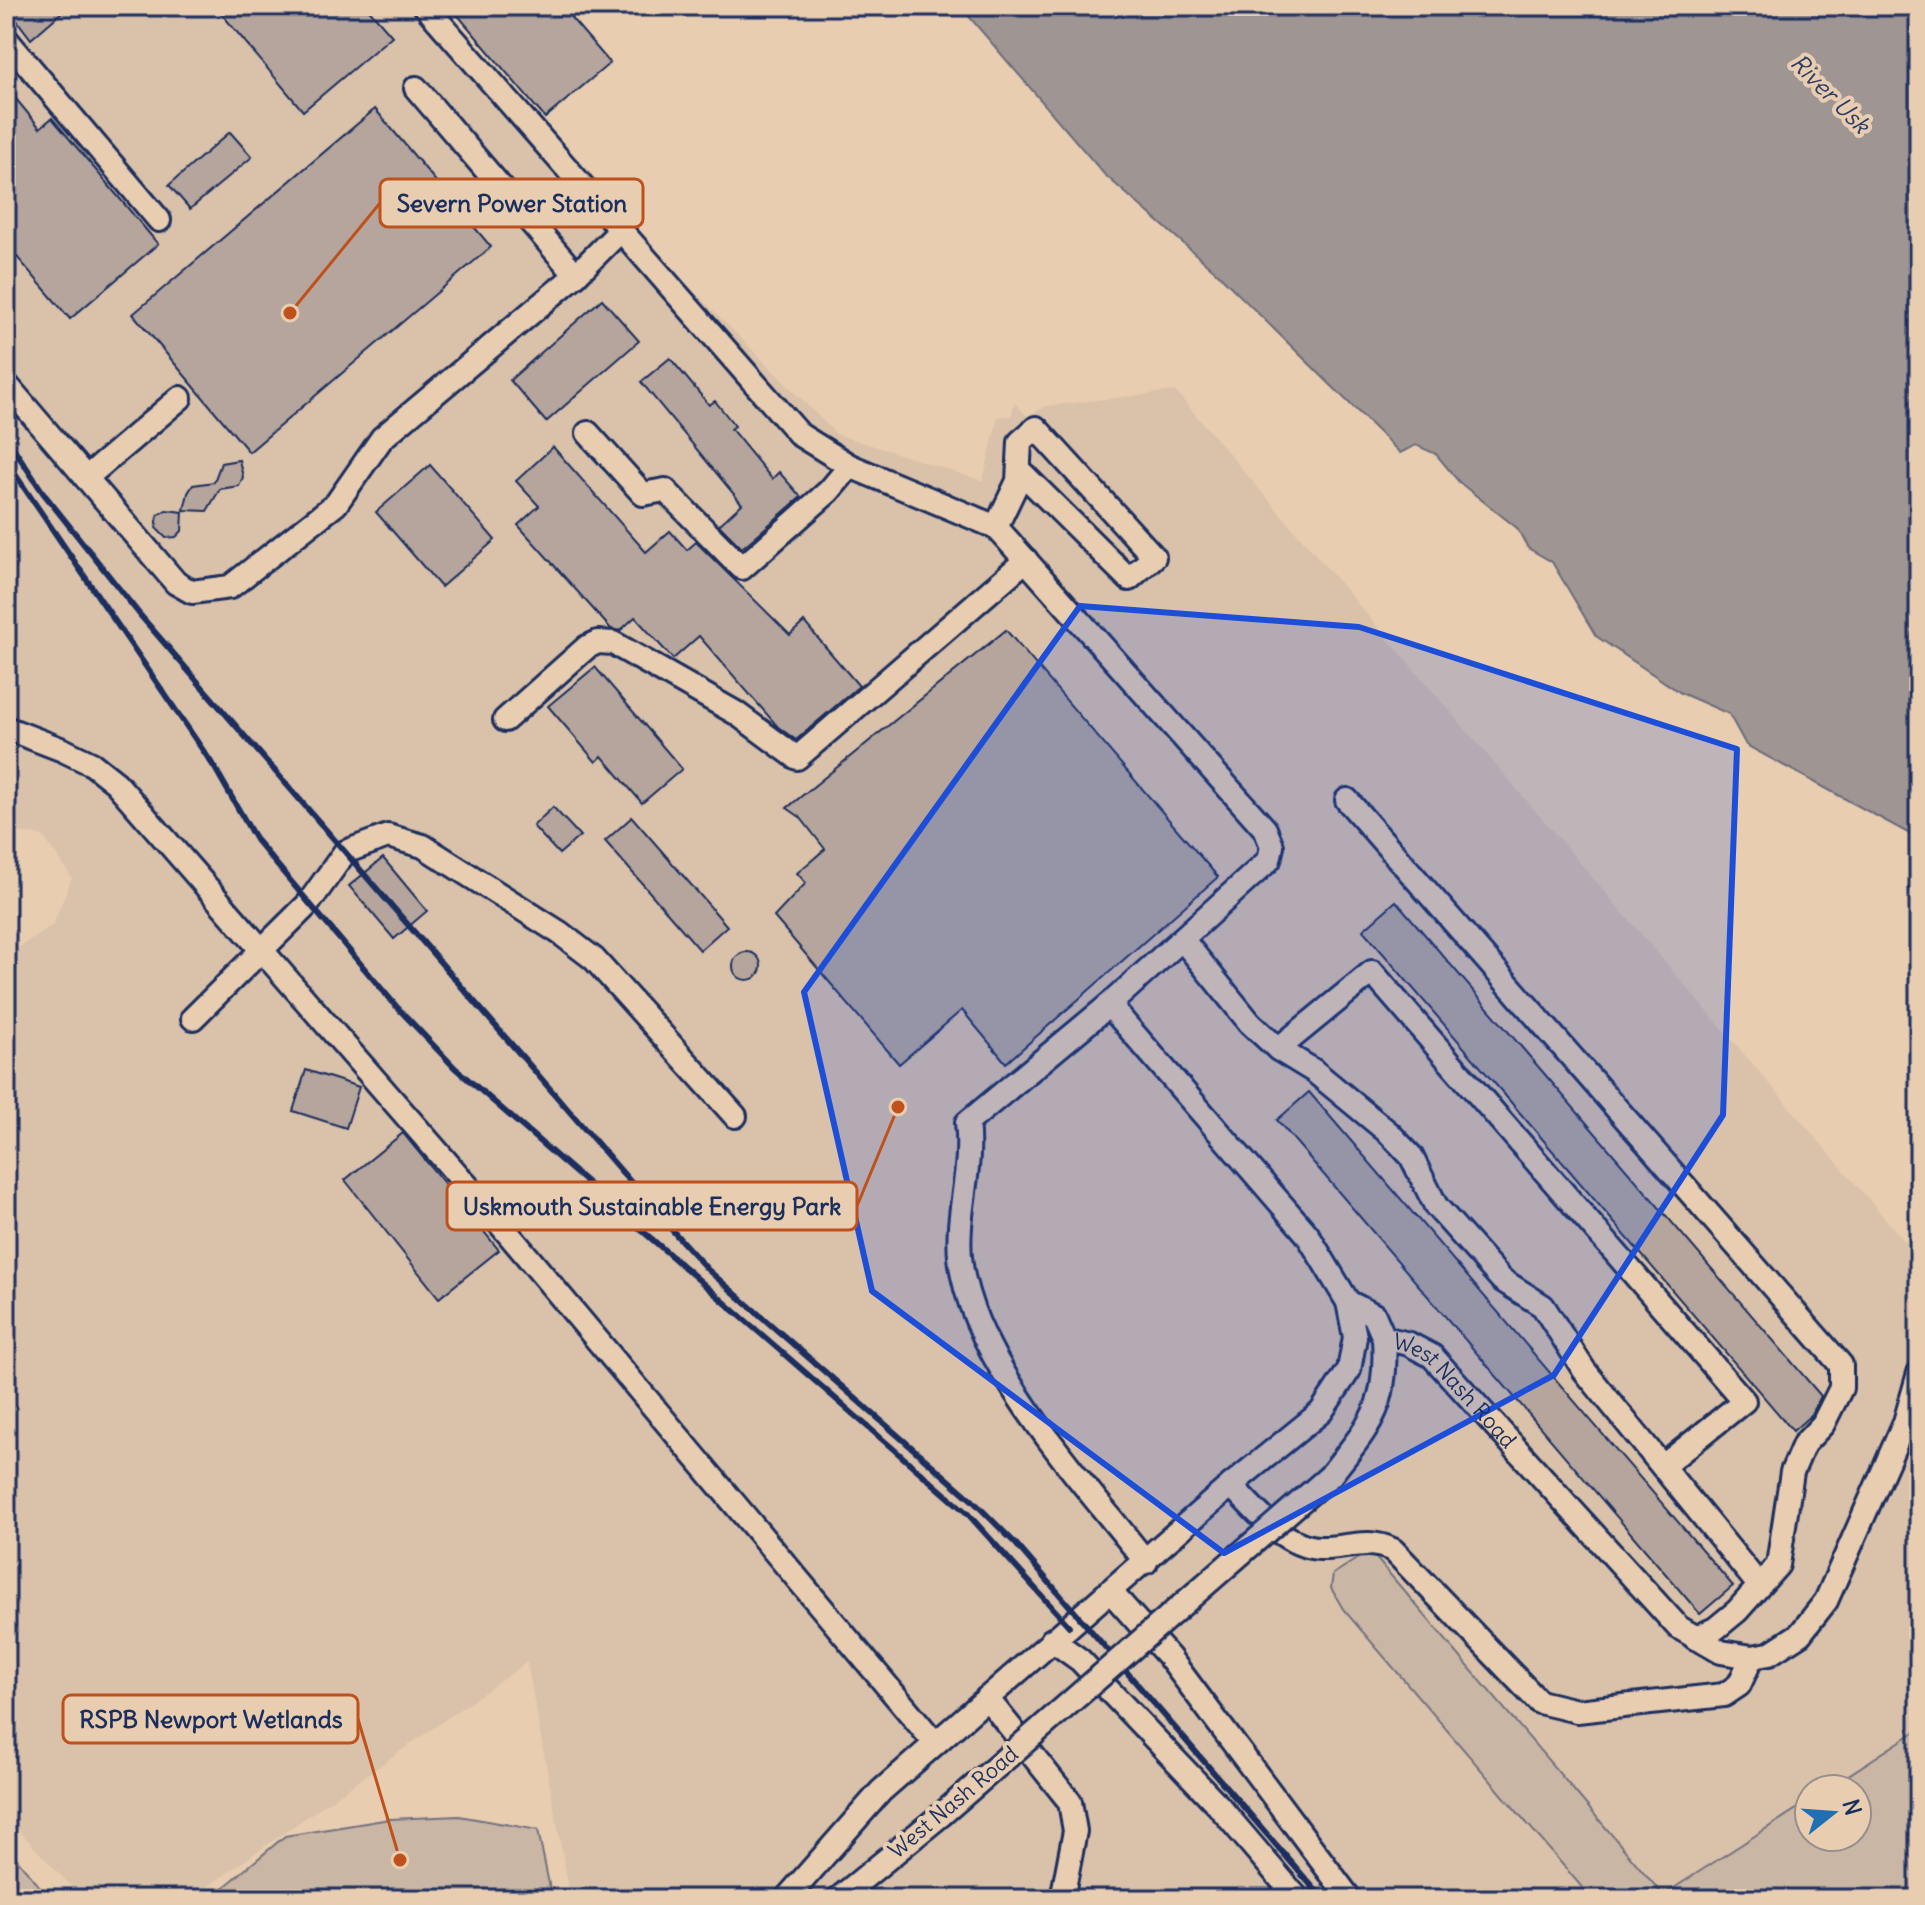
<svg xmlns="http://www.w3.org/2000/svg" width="1925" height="1905" viewBox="0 0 1925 1905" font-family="Delius,sans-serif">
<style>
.built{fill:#d9c1aa}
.green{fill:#cab6a4;stroke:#727281;stroke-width:2}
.water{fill:#9f9592;stroke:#6a6c7d;stroke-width:2}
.building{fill:#b5a59c;stroke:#1b2f5e;stroke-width:2}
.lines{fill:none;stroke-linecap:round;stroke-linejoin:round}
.minor-casing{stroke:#1b2f5e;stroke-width:28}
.minor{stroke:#e8cdb0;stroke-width:22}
.rail{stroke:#1b2f5e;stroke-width:6}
.minor-bridge-casing{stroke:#1b2f5e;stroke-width:28;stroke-linecap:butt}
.minor-bridge{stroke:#e8cdb0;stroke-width:22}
.marked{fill:#1d4ed8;fill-opacity:0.2;stroke:#1d4ed8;stroke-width:6;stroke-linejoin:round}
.labels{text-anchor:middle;stroke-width:8;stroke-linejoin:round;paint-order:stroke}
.street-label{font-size:22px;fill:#1b2f5e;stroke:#e8cdb0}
.water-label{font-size:24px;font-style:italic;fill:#2f3e66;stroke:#e8cdb0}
.leader{fill:none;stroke:#bf511c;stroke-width:3}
.callout-dot{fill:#bf511c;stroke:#e8cdb0;stroke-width:3}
.callout{fill:#e8cdb0;stroke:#bf511c;stroke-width:3}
.callout-label{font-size:24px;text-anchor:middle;font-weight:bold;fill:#1b2f5e}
</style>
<rect width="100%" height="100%" fill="#e8cdb0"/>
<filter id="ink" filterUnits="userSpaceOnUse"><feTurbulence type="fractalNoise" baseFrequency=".0125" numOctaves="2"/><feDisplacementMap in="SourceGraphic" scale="16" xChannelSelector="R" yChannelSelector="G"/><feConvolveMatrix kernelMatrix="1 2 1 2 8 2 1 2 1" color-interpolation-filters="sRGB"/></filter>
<g filter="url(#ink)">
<polygon class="built" points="6,6 441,6 651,248 836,434 983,481 998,417 1011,416 1015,403 1027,416 1047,406 1175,391 1919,1258 1919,1729 1827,1789 1809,1789 1809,1801 1664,1895 1666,1899 571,1899 527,1662 190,1899 83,1899 6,1817 6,956 53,925 72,878 43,836 6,830"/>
<g class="green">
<polygon points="1363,1555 1376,1558 1663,1895 1809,1801 1809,1837 1857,1837 1857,1789 1827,1789 1919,1729 1919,1899 1592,1899 1343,1609 1331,1588 1333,1574"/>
<polygon points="459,1816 538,1830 552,1899 210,1899 285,1836 390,1819"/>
<polygon points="6,1846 50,1899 6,1899"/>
</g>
<polygon class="water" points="960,6 1919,6 1919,839 1746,745 1729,714 1681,693 1596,636 1552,562 1528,548 1517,528 1459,482 1436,454 1416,445 1400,453 1216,272 1104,174"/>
<g class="building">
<polygon points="6,6 69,6 31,39"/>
<polygon points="215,6 366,6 392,36 303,111"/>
<polygon points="450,6 561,6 610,63 545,118"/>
<polygon points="6,87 40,128 52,118 158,244 70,319 6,244"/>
<polygon points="375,109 491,247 249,452 133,314"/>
<polygon points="230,132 252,157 190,209 169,185"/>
<polygon points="602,299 639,341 546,422 510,380"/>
<polygon points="670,358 709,405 715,401 735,426 731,429 772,479 779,472 801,497 742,548 719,525 742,504 641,382"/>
<polygon points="553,447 646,552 670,531 687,550 696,542 790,635 804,622 859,686 796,740 778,727 699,636 673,659 635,617 620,631 611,629 518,525 539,506 516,481"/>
<polygon points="239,460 243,477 239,486 220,489 207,511 184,510 188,493 193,485 214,482 221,463"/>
<polygon points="430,465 495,540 441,587 376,512"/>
<polygon points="166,510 183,512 182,531 176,537 166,538 156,528 158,515"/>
<polygon points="1006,630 1218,877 1006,1063 962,1010 899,1064 774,917 806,883 797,873 825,849 800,817 787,808"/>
<polygon points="595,667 682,769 642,803 602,756 596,762 548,706"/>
<polygon points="553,807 580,836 559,854 533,826"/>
<polygon points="632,817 727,926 700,950 605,841"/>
<polygon points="383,858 427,911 394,939 349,886"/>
<polygon points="1396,901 1821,1396 1812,1414 1793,1431 1363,930"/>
<circle cx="747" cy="966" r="14"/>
<polygon points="306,1070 359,1087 346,1128 293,1111"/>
<polygon points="1309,1092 1733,1586 1700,1614 1277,1120"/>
<polygon points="403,1133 499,1250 439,1298 345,1180"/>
</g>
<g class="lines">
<g class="minor-casing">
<g id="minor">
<polyline points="425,6 800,435 850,466 996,527 1265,829 1272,846 1269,860 1109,1005"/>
<polyline points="6,39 159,220"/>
<polyline points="416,88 576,275"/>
<polyline points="6,384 176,583 192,592 230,587 336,504 382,438 576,275 619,232"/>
<polyline points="588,433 643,494 665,490 742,568 829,491 850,466"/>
<polyline points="86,478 180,398"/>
<polyline points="996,527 1018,481 1020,442 1036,428 1154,557 1129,579 1019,470"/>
<polyline points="505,720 587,647 598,642 613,643 736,713 797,758 1026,560"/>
<polyline points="6,728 63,750 92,764 116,783 490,1212 935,1743"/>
<polyline points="1347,800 1841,1365 1841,1388 1823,1424 1804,1444 1792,1472 1778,1565 1737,1611 1715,1629 1695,1638"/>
<polyline points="1182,939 1250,1023 1278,1049 1314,1071 1389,1133 1411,1156 1436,1206 1502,1280 1543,1306 1584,1370 1758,1584"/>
<polyline points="193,1018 308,904 345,852 388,836 423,846 560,933 594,959 735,1116"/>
<polyline points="1278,1049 1372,972 1744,1401 1663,1466"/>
<polyline points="1348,1302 1374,1315 1384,1338"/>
<path id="s1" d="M1330,1476C1371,1423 1388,1408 1384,1338L1409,1344L1432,1356L1678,1627L1721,1652L1752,1657L1769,1654L1800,1634L1826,1601L1905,1422L1919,1373"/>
<path d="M1231,1485C1254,1509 1284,1547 1320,1548C1347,1549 1367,1537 1393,1550L1539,1702L1577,1711L1724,1695L1739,1685L1752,1657"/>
<polyline points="1110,1591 1169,1657 1350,1899"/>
<polyline points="1052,1640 1080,1660 1217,1804 1298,1899"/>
<polyline points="987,1698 1070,1802 1075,1831 1062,1899"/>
<path d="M786,1899L881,1791L1231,1485L1321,1412L1349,1370L1355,1337L1348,1302L1307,1234L1109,1005L967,1123C973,1168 956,1212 960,1257C970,1361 1083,1481 1146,1562"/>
<polyline points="838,1899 941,1815"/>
</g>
</g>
<use href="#minor" class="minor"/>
<g class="rail">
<polyline points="6,437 44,494 140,615 679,1238 708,1270 972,1500 1016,1544 1323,1899"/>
<polyline points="6,461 215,768 256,840 396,1006 455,1068 967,1513 1069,1626"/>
</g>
<g class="minor-bridge-casing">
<polyline id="minor-bridge" points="941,1815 1330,1476"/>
</g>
<use href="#minor-bridge" class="minor-bridge"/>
</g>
</g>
<path class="marked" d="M1080,606L1359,627L1737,749L1723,1115L1554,1375L1224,1553L872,1291L804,992Z"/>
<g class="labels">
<g class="street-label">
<text dy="8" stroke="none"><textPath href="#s1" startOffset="244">West Nash Road</textPath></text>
<text transform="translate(953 1802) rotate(-40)" y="8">West Nash Road</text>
</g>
<g class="water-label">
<text transform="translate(1830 94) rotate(45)" y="8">River Usk</text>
</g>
</g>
<path class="leader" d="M290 313L380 203M898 1107L857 1206M400 1860L358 1719"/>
<g class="callout-dot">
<circle cx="290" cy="313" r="8"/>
<circle cx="898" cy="1107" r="8"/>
<circle cx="400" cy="1860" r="8"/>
</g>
<g class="callout">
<rect x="380" y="179" width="263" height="48" rx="8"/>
<rect x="447" y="1182" width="410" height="48" rx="8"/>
<rect x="63" y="1695" width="295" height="48" rx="8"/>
</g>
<g class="callout-label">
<text x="512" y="212">Severn Power Station</text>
<text x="652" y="1215">Uskmouth Sustainable Energy Park</text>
<text x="211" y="1728">RSPB Newport Wetlands</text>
</g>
<rect width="1925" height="1905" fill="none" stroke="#e8cdb0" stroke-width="32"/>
<rect x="16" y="16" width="1893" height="1873" fill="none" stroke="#1b2f5e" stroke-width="3" filter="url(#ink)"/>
<g transform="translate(1833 1813) rotate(73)"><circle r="38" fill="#e8cdb0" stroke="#968e8f" stroke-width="2"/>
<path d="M0-6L14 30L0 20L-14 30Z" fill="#1f6fb2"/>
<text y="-12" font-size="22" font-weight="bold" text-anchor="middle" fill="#1b2f5e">N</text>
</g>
</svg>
